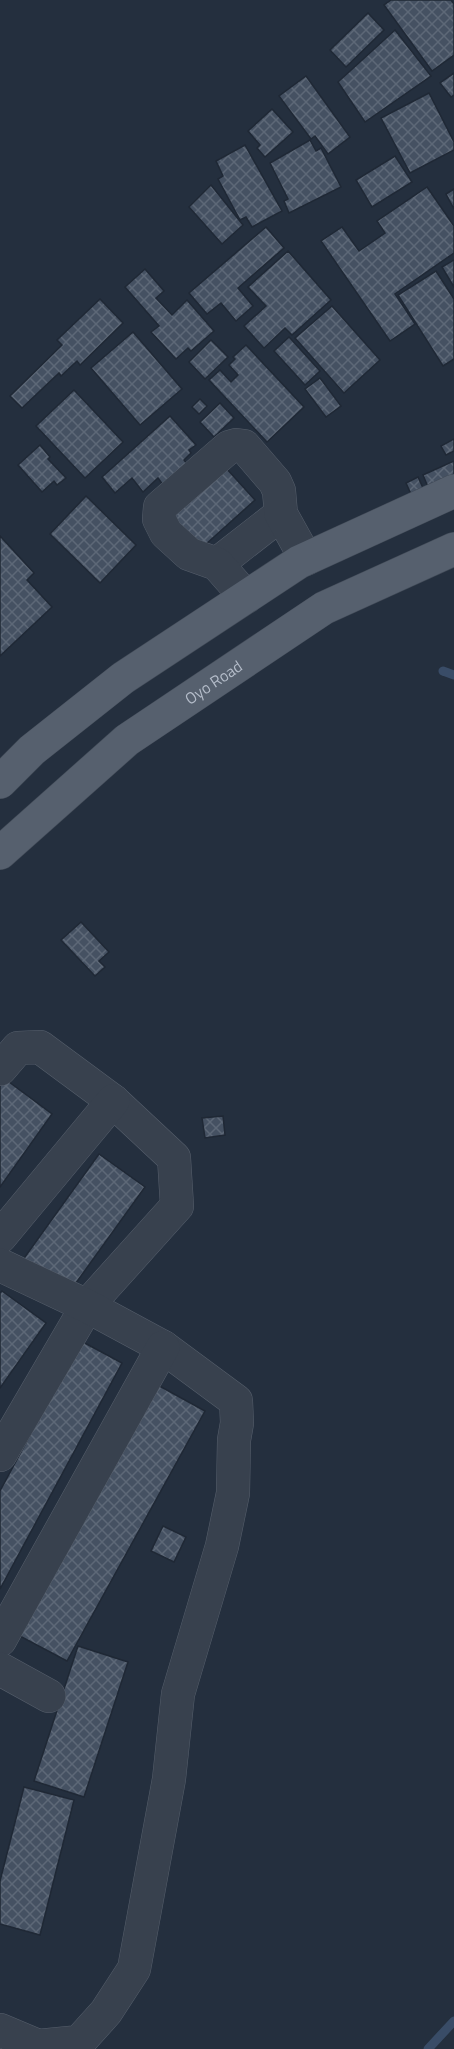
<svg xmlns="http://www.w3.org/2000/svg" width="454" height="2049" viewBox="0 0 454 2049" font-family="'Titillium Web',sans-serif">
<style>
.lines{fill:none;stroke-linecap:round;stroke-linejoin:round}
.stream{stroke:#394c67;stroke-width:9}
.building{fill:url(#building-cross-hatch);stroke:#1f2835;stroke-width:1.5}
.minor-casing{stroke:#565f6c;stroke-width:34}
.major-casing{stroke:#414a57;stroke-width:34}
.minor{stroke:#38414e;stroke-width:33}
.major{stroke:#56606e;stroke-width:33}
.labels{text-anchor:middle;stroke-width:4.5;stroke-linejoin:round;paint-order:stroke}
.street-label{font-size:16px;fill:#b4bcc9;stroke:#1d2633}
</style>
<defs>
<pattern id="building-cross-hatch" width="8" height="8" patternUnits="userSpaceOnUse" patternTransform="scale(1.5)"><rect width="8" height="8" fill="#455162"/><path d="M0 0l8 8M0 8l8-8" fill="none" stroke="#5d6877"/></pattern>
</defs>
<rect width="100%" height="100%" fill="#242f3e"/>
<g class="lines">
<g class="stream">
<polyline points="443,671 454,675"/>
<polyline points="428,2049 454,2021"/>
</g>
</g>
<g class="building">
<polygon points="391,0 451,0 454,4 454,55 432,71 384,5"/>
<polygon points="368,13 384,30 346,67 330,50"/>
<polygon points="395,30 431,76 365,122 338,82"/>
<polygon points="454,73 454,95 451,97 440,83"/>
<polygon points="306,76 350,137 328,154 315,136 311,139 279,96"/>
<polygon points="429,93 454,142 454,150 410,173 381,118"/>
<polygon points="272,109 293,132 265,157 257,148 260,145 248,131"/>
<polygon points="310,140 316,151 321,148 341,187 289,213 284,201 288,199 270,163"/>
<polygon points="245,145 282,211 252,227 246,217 240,220 218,179 223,176 216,161"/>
<polygon points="395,156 412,182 372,207 356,180"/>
<polygon points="211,185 243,225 222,244 189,207"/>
<polygon points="427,187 454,226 454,253 395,294 415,324 390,341 321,241 342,227 359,251 385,233 377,221"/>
<polygon points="454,189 454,209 446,194"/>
<polygon points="266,227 284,248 238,288 253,306 236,321 221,303 207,314 189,293"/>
<polygon points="288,251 331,300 292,335 285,328 264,348 244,326 266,306 248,287"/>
<polygon points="454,260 454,287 442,267"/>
<polygon points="145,269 164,291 156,298 172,315 187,300 214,331 191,351 188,348 176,359 151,332 159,326 125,287"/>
<polygon points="436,271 454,299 454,359 443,366 398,295"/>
<polygon points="100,299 123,323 80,365 77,361 61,376 59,373 22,408 10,396 62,345 57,340"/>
<polygon points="332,306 380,360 344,393 295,338"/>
<polygon points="133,332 182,389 140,425 91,368"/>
<polygon points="289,337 320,371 305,385 274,351"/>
<polygon points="211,340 228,357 205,379 189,362"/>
<polygon points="246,345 304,407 267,442 209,380 220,370 231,382 238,375 229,365 235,359 233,357"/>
<polygon points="320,378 341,406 326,417 305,389"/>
<polygon points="74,390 123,442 85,478 36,426"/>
<polygon points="200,399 207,406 199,414 192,407"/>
<polygon points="220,403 234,418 214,437 200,422"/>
<polygon points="170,416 196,445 189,450 191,453 184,460 187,464 163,485 158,478 143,492 132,478 115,493 102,477"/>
<polygon points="454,439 454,451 446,455 441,446"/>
<polygon points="40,445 50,457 48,459 66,478 57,485 54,481 42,492 18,465"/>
<polygon points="454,461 454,475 428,487 423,475"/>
<polygon points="226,468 255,500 195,554 167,521"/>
<polygon points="418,477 423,488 411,494 406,483"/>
<polygon points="86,496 136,545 100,583 50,534"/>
<polygon points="0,536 34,573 27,580 52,607 0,656"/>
<polygon points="81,922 109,952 99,961 105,967 95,976 61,940"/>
<polygon points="5,1079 52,1114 0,1187 0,1086"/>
<polygon points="223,1116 225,1135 205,1138 202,1118"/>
<polygon points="99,1154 145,1187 68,1294 22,1261"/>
<polygon points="2,1291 46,1323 0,1388 0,1293"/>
<polygon points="81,1341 122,1363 0,1589 0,1491"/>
<polygon points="154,1383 205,1411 67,1661 16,1634"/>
<polygon points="163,1526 186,1537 174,1562 151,1551"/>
<polygon points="78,1646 128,1662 84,1797 34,1781"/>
<polygon points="24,1787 74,1800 40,1935 0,1924 0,1881"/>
</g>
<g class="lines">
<g class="minor-casing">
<g id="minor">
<polyline points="217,564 281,514"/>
<polyline points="246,597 217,564 189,554 166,533 159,519 160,507 229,447 236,445 244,446 275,482 279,491 281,514 306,559"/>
<polyline points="0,1069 18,1048 40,1047 113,1101 174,1158 177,1206 87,1306 0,1455"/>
<polyline points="0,1237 113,1101"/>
<polyline points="0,1265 87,1306 163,1347 236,1401 237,1423 234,1440 233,1493 222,1546 178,1694 169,1779 134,1969 106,2012 79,2042 38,2046 0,2030"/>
<polyline points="0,1640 163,1347"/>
<polyline points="0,1669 49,1696"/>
</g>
</g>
<g class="major-casing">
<g id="major">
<polyline points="0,782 32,750 123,678 299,562 454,491"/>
<path id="s1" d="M0,853L127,740L324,608L454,549"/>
</g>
</g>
<use href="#minor" class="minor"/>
<use href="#major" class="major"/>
</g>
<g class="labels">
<g class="street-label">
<text dy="6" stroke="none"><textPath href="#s1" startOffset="274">Oyo Road</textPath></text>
</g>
</g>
</svg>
